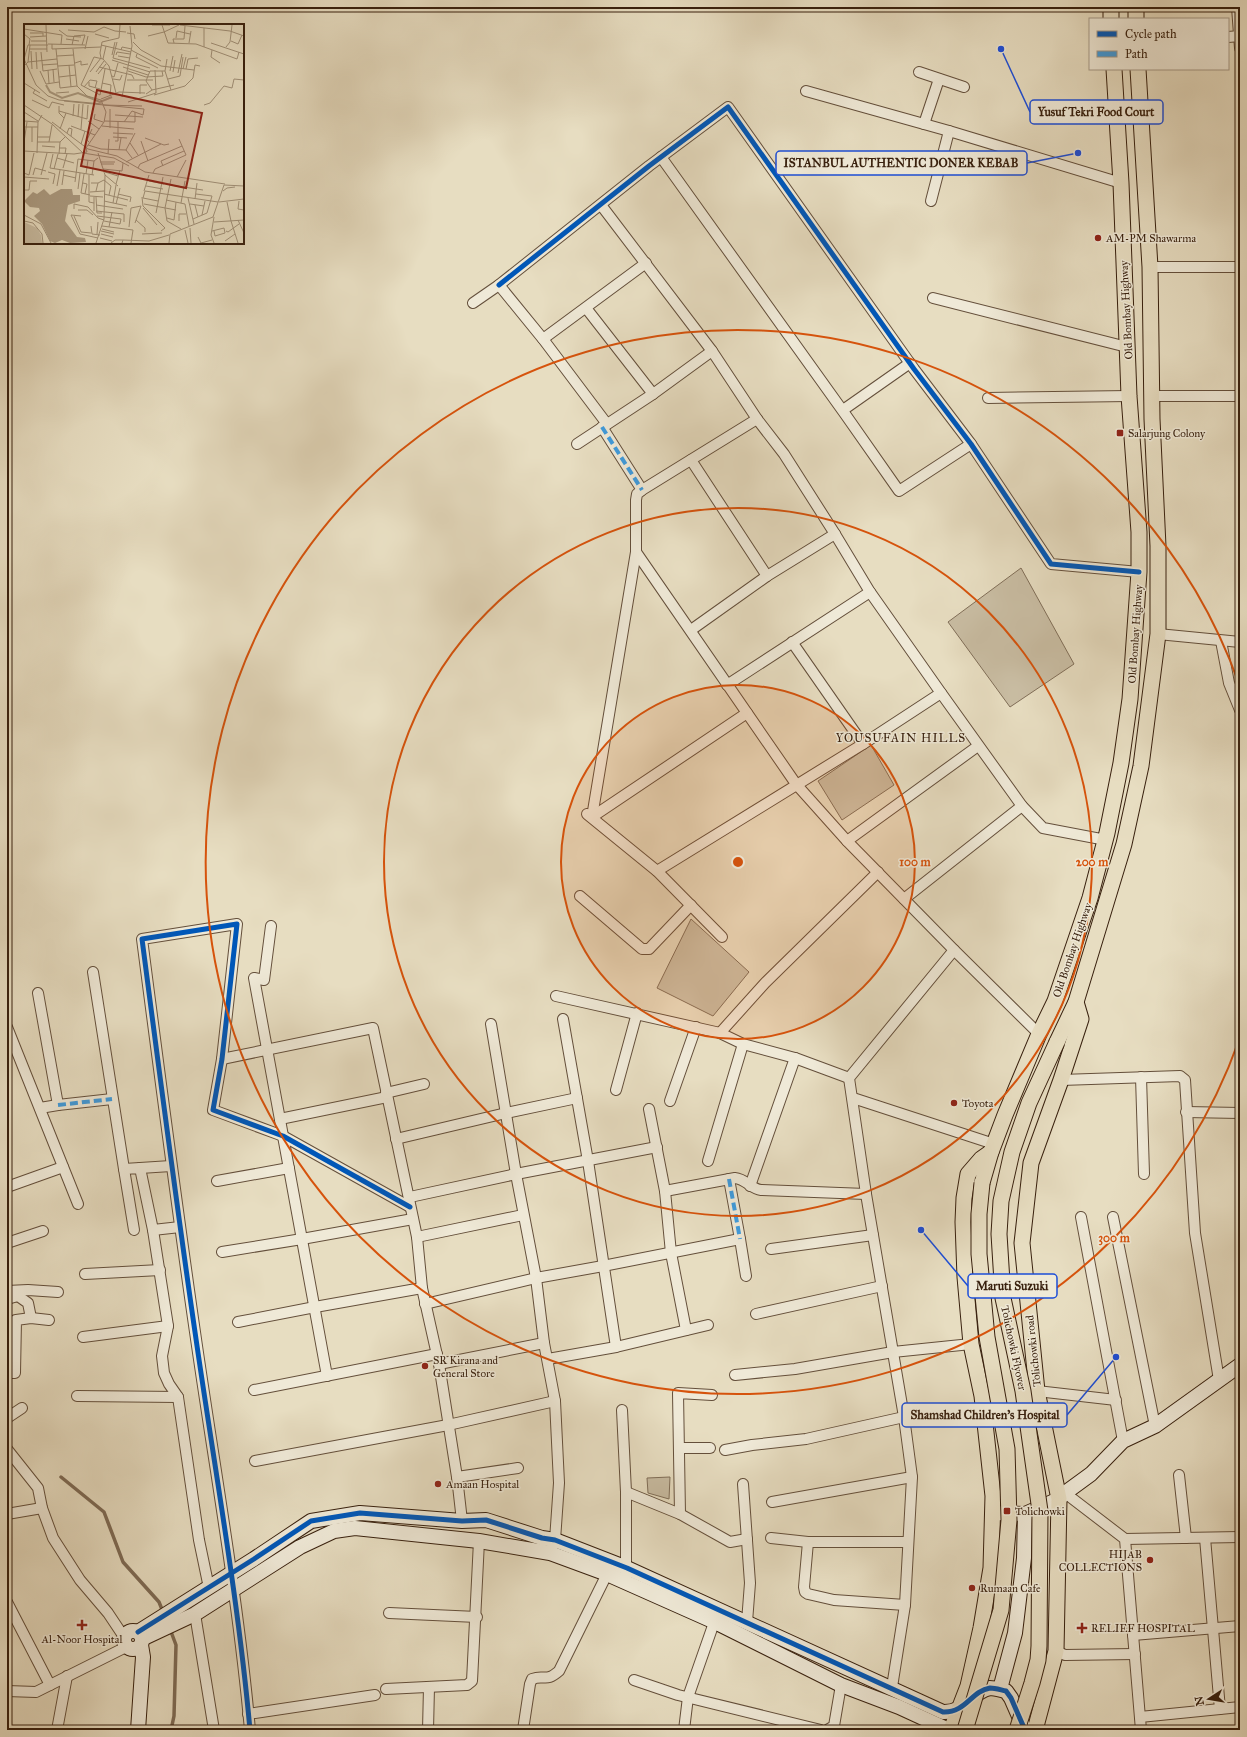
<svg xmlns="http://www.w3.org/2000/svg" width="1247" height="1737" viewBox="0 0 1247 1737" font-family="'IM FELL Great Primer',serif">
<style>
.green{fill:#c9bda3;stroke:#806e58}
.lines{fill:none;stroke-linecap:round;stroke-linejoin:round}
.stream{stroke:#7e6b55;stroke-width:3.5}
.street-casing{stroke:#644f3b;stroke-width:12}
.secondary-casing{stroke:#38200e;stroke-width:16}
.primary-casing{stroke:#38200e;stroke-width:17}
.street{stroke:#efe9d7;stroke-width:10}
.secondary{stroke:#efe9d7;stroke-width:14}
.primary{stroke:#e7ddc1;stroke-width:15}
.primary-bridge-casing{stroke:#38200e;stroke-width:17;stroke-linecap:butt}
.primary-bridge{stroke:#e7ddc1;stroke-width:15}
.quiet{stroke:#3e9bde;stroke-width:4;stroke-dasharray:8 4;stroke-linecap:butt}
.cycleway-casing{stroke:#efe9d7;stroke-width:8}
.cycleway{stroke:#0057b8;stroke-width:5}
.ring{fill:none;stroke:#d6530c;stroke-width:2}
.poi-dot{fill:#8f2418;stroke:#efe9d7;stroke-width:1.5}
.labels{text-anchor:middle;stroke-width:3;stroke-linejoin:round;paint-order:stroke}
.poi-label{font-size:11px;fill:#38200e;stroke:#efe9d7;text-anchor:start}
.street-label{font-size:11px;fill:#38200e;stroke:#efe9d7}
.neighbourhood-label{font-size:12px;letter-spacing:1px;fill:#38200e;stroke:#efe9d7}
.inset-river{fill:none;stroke:#ac9d84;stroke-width:2}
.inset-road{fill:none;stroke:#a19179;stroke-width:1}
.view{fill:#8f2418;fill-opacity:0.15;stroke:#8f2418;stroke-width:2}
.inset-edge{fill:none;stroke:#38200e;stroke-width:2}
.centre{fill:#d6530c;stroke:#efe9d7;stroke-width:2}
.ring-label{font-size:12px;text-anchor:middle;font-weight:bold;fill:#d6530c;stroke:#efe9d7;stroke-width:3;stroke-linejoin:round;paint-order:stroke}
.leader{fill:none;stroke:#1d4ed8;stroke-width:1.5}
.callout-dot{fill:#1d4ed8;stroke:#efe9d7;stroke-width:1.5}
.callout{fill:#efe9d7;stroke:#1d4ed8;stroke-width:1.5}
.callout-label{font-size:12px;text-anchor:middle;font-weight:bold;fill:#38200e}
</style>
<rect width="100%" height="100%" fill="#e7ddc1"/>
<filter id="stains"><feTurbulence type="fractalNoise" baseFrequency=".005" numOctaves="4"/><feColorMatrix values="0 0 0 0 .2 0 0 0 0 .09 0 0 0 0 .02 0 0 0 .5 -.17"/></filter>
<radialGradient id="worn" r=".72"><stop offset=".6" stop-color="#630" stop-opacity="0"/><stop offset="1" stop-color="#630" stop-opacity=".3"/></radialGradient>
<g class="green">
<polygon points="1021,568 1074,664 1010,707 948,622"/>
<polygon points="871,745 894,785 842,820 818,781"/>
<polygon points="691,919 749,972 713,1016 657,988"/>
<polygon points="670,1477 669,1499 648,1493 647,1478"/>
</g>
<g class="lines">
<g class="stream">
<polyline points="61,1477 104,1512 123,1562 159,1602 163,1612"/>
<polyline points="170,1629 176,1645 174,1716 171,1730"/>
</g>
<g class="street-casing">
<g id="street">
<polyline points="1237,7 1240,48"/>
<polyline points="1228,37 1240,36"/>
<polyline points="919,72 964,87"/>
<polyline points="806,91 949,131 1121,183"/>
<polyline points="924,124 939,79"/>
<polyline points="661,157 845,414 899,491 971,444"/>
<polyline points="931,201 949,131"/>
<polyline points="601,205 712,351 757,419 784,454 835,534 870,592 941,693 1022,806 1043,828 1106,840"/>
<polyline points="1150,267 1240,267"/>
<polyline points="499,285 649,166 728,107 914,369 971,444 1051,564 1139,572"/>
<polyline points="933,298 1127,347"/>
<polyline points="473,303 499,285 543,339 607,424"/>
<polyline points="586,308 653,394"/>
<polyline points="543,339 646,263"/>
<polyline points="1153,396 1240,396"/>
<polyline points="988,398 1129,396"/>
<polyline points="843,410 910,363"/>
<polyline points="602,427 642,490"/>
<polyline points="577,444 653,394 712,351"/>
<polyline points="691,460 767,576"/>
<polyline points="636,552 796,784 847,841 954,950 1039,1034"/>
<polyline points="691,630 767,576 835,534"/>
<polyline points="1158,634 1240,642"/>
<polyline points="1221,641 1229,683 1240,710"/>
<polyline points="792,642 863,744"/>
<polyline points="727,685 870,592"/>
<polyline points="587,814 657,871 722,937"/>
<polyline points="592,817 636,552 636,500 637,494 642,490 757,419"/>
<polyline points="592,817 747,713"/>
<polyline points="847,841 978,746"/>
<polyline points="657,871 863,744 941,693"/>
<polyline points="580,896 642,949 649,949 691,905"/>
<polyline points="904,899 1022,806"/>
<polyline points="271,926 264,980 254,978 327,1376"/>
<polyline points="93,972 124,1169 140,1168 153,1230 168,1326 162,1356 164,1373 169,1384 178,1397 199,1540 209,1588"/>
<polyline points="38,993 58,1105 40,1108"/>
<polyline points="556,996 720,1033 743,1044 795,1058 849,1078"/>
<polyline points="563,1019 588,1161 616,1347"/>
<polyline points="491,1024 516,1174 536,1278 544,1343 555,1401 559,1483 555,1540 553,1546"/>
<polyline points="7,1027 78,1204"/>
<polyline points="720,1033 765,983 878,872"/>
<polyline points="222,1059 373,1028 417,1237 422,1288 439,1364 457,1477 462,1521"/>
<polyline points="1141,1077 1144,1174"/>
<polyline points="1061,1080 1180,1076 1185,1080 1195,1233 1219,1380"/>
<polyline points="616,1090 637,1013"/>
<polyline points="386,1093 424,1084"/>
<polyline points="853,1098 994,1144"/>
<polyline points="670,1101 696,1027"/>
<polyline points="58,1105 112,1099"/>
<polyline points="649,1109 665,1191 671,1253 686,1330"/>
<polyline points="1186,1112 1240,1113"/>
<polyline points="280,1119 387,1097"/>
<polyline points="396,1139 506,1113 577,1098"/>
<polyline points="708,1161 743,1044"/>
<polyline points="140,1168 171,1166"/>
<polyline points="124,1169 134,1230"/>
<polyline points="729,1179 740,1239"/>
<polyline points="217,1181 289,1168"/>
<polyline points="750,1186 795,1058"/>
<polyline points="7,1187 63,1167"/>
<path d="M665,1191L735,1178C746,1179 751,1189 761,1190L866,1194"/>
<polyline points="410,1197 516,1174 657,1147"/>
<polyline points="1081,1217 1123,1441"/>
<polyline points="1113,1217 1155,1426"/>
<polyline points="153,1230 180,1227"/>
<polyline points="417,1237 523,1215"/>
<polyline points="7,1243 43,1231"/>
<polyline points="771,1249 873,1235"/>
<polyline points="222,1252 302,1239 413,1219"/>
<polyline points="85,1274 160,1270"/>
<polyline points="7,1291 28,1290 58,1292"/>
<polyline points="7,1299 18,1296 28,1303 31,1318"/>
<polyline points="425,1304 536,1278 603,1266 740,1239 746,1276"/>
<polyline points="756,1314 882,1286"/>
<polyline points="238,1322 315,1307 422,1288"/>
<polyline points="83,1337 168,1326"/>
<polyline points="548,1359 616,1347 708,1325"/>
<polyline points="439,1364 544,1343"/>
<polyline points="7,1373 15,1373 16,1320 31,1318 49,1320"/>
<polyline points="735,1375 795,1369 893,1352 971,1344"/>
<polyline points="254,1390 437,1354"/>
<polyline points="1037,1391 1116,1400"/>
<polyline points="77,1396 178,1397"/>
<polyline points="622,1410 626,1492 626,1574"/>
<polyline points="7,1418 22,1408"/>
<polyline points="680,1448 710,1448"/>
<polyline points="7,1449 38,1488 42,1508 53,1538 80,1580 108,1613 124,1637"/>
<polyline points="725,1450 752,1445 806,1439 904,1417"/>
<polyline points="255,1461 448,1425 555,1401"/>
<polyline points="1179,1475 1186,1538"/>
<polyline points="457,1477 518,1468"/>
<polyline points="743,1484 750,1583 747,1622"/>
<polyline points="626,1492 680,1514 730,1542 747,1539"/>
<polyline points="1065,1493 1125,1539 1141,1730"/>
<polyline points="772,1502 912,1477"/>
<polyline points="7,1514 42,1508"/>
<polyline points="680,1514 678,1393 712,1395"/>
<polyline points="771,1538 808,1542 908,1542"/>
<polyline points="1205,1538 1220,1709"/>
<polyline points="1125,1539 1240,1537"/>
<polyline points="808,1542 804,1587 805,1592 808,1594 834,1600 905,1605"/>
<polyline points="7,1602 50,1685"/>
<polyline points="389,1613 477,1617"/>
<polyline points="195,1614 214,1730"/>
<polyline points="1133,1635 1240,1626"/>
<polyline points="1056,1651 1065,1655 1135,1654"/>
<polyline points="634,1680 678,1695 821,1730"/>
<polyline points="892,1687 905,1605 912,1477 904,1417 866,1194 849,1078 954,950"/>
<polyline points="386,1689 467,1685 472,1681 479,1541"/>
<polyline points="7,1691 36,1692 126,1647"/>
<polyline points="248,1714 375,1695"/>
<polyline points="1140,1717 1240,1707"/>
<polyline points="57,1730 67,1676"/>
<path d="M250,1730C238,1597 214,1465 195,1332C176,1201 159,1070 142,939L237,924L222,1059L213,1110L283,1136L410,1207"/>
<polyline points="428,1730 429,1687"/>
<path d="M523,1730L530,1684L532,1679C545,1674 545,1683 559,1671L607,1574"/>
<polyline points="684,1730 688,1697 716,1617"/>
<polyline points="827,1730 834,1726 841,1685"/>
</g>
</g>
<g class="secondary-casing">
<g id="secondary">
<polyline points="993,1513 1025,1514 1059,1499 1065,1493 1091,1474 1123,1441 1155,1426 1240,1365"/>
<circle cx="133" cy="1640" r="9"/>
<path d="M138,1632L254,1559L311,1521L360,1513L462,1521L486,1520L542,1538L555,1540L627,1568L943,1712C966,1713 971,1691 990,1688C995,1688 1001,1690 1006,1691L1011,1698L1025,1730"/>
<polyline points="146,1637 195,1614 300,1547 334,1531 355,1528 479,1541 550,1553 607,1574 715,1622 841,1685 899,1707 949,1730"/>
<polyline points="1000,1689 1015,1633 1024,1558 1025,1514"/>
<polyline points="138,1730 143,1657 141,1645"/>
</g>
</g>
<g class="primary-casing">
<g id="primary">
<polyline points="1111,7 1111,19"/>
<polyline points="1136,7 1136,19"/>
<polyline points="1057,1042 1076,1002 1124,844 1141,766 1158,634 1158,546 1152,419 1150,267 1138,69"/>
<polyline points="982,1183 991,1152 1005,1115 1039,1034 1055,1001 1090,898 1107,833 1121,763 1130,699 1139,572 1139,532 1129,396 1121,183 1114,69"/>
<polyline points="951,1730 968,1686 981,1628 991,1568 993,1496 982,1396 971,1344 965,1277 963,1222 964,1198 968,1174 981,1159 991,1152"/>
<polyline points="1035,1730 1056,1651 1059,1499 1037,1391 1022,1243 1031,1163 1061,1080 1081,1019 1076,1002"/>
</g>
</g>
<use href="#street" class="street"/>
<use href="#secondary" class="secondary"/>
<use href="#primary" class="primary"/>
<g class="primary-bridge-casing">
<g id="primary-bridge">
<polyline points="965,1730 1001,1610 1009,1520 1007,1449 987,1337 979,1254 979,1214 982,1183"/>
<polyline points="1017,1730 1032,1683 1038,1660 1039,1646 1040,1511 1023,1391 1003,1298 999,1234 1001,1201 1012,1152 1029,1103 1057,1042"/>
</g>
</g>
<use href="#primary-bridge" class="primary-bridge"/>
<g class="quiet">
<polyline points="602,427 642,490"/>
<polyline points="58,1105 112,1099"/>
<polyline points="729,1179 740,1239"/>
</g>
<g class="cycleway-casing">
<g id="cycleway">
<polyline points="499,285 649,166 728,107 914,369 971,444 1051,564 1139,572"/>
<path d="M138,1632L254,1559L311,1521L360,1513L462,1521L486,1520L542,1538L555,1540L627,1568L943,1712C966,1713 971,1691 990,1688C995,1688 1001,1690 1006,1691L1011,1698L1025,1730"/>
<path d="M250,1730C238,1597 214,1465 195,1332C176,1201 159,1070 142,939L237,924L222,1059L213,1110L283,1136L410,1207"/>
</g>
</g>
<use href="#cycleway" class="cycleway"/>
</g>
<circle cx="738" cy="862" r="177" fill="#d6530c" fill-opacity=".12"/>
<g class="ring">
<circle cx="738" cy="862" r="177"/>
<circle cx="738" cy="862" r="354"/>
<path d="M1239 1040A532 532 0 1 1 1239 684"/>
</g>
<g class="poi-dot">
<circle cx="1098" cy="238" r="4"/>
<rect x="1116" y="429" width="8" height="8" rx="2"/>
<circle cx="954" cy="1103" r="4"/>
<circle cx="425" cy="1366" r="4"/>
<circle cx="438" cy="1484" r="4"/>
<rect x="1003" y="1507" width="8" height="8" rx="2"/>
<circle cx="1150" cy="1560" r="4"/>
<circle cx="972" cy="1588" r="4"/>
<path d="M80 1619h4v4h4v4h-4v4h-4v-4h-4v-4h4z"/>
<path d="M1080 1622h4v4h4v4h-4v4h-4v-4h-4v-4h4z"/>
</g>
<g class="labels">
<g class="poi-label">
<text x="1106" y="242">AM-PM Shawarma</text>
<text x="1128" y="437">Salarjung Colony</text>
<text x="962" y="1107">Toyota</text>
<text x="433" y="1364">SR Kirana and<tspan x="433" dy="13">General Store</tspan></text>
<text x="446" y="1488">Amaan Hospital</text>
<text x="1015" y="1515">Tolichowki</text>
<text x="1142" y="1558" text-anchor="end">HIJAB<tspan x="1142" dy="13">COLLECTIONS</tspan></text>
<text x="980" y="1592">Rumaan Cafe</text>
<text x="1091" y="1632">RELIEF HOSPITAL</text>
<text x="82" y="1643" text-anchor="middle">Al-Noor Hospital</text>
</g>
<g class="street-label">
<text transform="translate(1126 310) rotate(-93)" y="4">Old Bombay Highway</text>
<text transform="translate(1135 634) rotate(-86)" y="4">Old Bombay Highway</text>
<text transform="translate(1072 950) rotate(-71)" y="4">Old Bombay Highway</text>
<text transform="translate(1014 1348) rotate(78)" y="4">Tolichowki Flyover</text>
<text transform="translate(1033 1351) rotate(-96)" y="4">Tolichowki road</text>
</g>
<g class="neighbourhood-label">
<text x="901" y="742">YOUSUFAIN HILLS</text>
</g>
</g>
<g transform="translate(24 24)">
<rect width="220" height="220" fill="#e7ddc1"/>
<path d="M0,198L13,204L17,211L18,219H0Z" fill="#c9bda3"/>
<path d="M20,165L26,171L37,165H48L49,171H56V177L44,181L41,197L53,213L61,214L62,218L46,219L38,216L31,219L26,217L18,200L10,192L16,187L15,184L6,183L0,177L9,168L13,170Z" fill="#ac9d84"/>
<path class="inset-river" d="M22,61L26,68L38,74L54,69L76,78L88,73"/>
<path class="inset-road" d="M22,1L23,28M128,1H146M138,1L144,19L172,20L213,35L215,28M156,1L206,7L220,12M0,5L38,11L37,20M35,6L43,12L57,13M44,6L70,8L80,3L91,7L102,8M6,9H19V12M103,9L110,10L111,15M0,10L6,15L5,21M71,10L85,14M124,12L140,8L155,1M6,13L22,12M152,14L153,7L166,10M42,15L55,17M7,17H22M207,17L214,20L218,11M93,18L89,34L126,44M109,18L117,26L137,37M150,19L149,15H160L161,2M165,19L167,7M187,19L220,30M24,20L61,21M28,20V25L77,23M48,21L50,12L61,11L58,21M77,21L107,28M82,22L79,35L85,42L92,69M180,23V4M202,23L206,18L208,1M6,25H23M32,25L36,64L53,62M49,25L53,62M61,25L64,12M97,26L98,23L108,25M107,26L137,42L170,46M188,26L187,33L196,39M7,27L8,45M12,28L13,45M17,28L19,47L33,45M113,30L112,33L134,44M88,31L91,18M92,31L93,28L106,30M33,32L50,31M94,32L106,34M77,34L76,29L78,18L95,14L96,1M0,35L12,61L24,72L35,76L78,80M0,35L4,21H24M143,35L141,47L147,66M88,36L126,48M4,38L6,21M51,39L57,37V41L64,40M18,41L33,40M45,41L47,63M0,42L4,38L33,35M34,42L50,41M75,43L108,51L110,55M99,43L124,51M29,45L30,58M159,45L162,33M162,45L164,35L174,34M24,46L25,59M16,47L22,60L35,58M104,47L122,53L139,52L138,47M146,47L149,32M66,48L77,34M72,48L80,37M149,48L151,36M154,49L158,30M74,50L82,40M88,52L90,53L94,39M35,53L52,51M89,55L96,56L98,51M144,55L156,52L159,33M103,56H129M65,58V62L76,65M0,59L16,69M78,59L87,61L86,72M53,62L63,72L77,76M60,63L66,56L73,57L71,64M11,66L9,69L23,77M128,66L150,61M32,69L45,68M116,70V61H123M122,70L128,66L122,57L126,47H141M76,71L57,61L70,33L79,35M76,71L81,45M130,71L161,62L169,54L171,41L176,42M98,73L108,22L106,2M77,75L95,68L121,69M8,76L25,84L28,78L40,81M40,77L120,85L119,91L108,87L100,98M104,78L132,69L131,46M0,81L28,100M79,81L118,82M180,81L186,79L200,62L208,64L210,55L220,56M35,82V89L40,94M35,87L63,95L64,81M0,88L14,97M71,90L70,95L79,98M91,91L119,93M49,92L50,80M54,93L55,80M0,97L14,98M64,97L75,105M80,97L111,98V88M28,98L64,125L93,132L121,148L201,160M28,100L59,129L90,134L105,142M47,102L71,111M78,102L110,105M0,103H14M86,104V85M36,105L42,89M57,105L59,80M43,109L45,104L48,105L47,112M89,109L109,110M13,113H26M89,113L103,114M121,114L140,121L145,120M91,117H94V97M117,117L124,137M0,118L3,98M8,118V103M13,118H36L41,113M25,118L28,101M65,118L63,116L68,105M106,119L114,131M57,120L61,107M64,121L77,125L102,126L108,134M18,122L31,123M36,124H42L41,130M95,126L97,114M102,126L111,109M0,127L50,130L63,128L62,124L80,98L82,88L77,76M13,129L14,98L18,91M29,130L26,144L70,151M35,130L36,118M84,130L85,115M33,134L50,139M76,138H91M102,138L137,120M77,140H90M139,142L137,137L160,127M39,144L43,130M114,144L116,140L158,122M30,145L34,130M79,145L98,147L99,139M24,148L31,150L29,160M81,148L94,152M0,149L5,151L10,129M129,149L131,145L162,131L155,115M60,150L57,169L66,171M62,150L64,136M9,151L11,144L22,147M17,151L23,129M39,151L52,154M65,151V178L70,179M68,151L70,137M81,151L94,162M0,153L25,155M153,153L162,136M147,155L141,184L143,197L157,205M125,157L140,160M51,158L54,135L70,137L74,134M59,159L63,160L61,170M67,159H74L72,167M74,159L80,156L87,162L85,171M92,160L96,146M38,161L40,147M146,161L179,166M33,162L36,146M122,162L139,165M54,165L56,149M0,166H5L6,157H13M120,167L125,151M199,167L203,164L211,163M66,168L80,167M80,170L104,176M94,170L107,173L106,178M66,172L79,173M72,173L73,189H78M118,173L119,182L141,204L137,207M164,174L170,200M171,175L173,159M142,176L161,180L165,202M80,177L103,182M134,177L119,174L121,167L194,178M215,177L214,185L220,186M195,178L220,175M203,178L207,197M220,178V192M89,179L92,161M157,179L161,157M92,180L96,164M120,180L152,186M166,180L180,182M72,181L99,185M171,181L174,193M119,184L133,201M50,185V180L64,183L74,194L80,196M54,186H63L69,191M70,187V173M72,187L100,190V198M132,189L139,153M0,191L17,200L27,219M178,191L181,177M50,192L57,208L67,209M57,192L47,191L56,210L74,214M73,192L97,195L96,200L80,197M190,193L187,211L190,219M143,194L150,196L152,178M169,195L183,189L188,172L172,170M112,196L121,204V208M214,196L220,209M0,197L9,199L18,210L19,219M155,197V190H162M207,197L214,219M190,198L220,196M111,199L117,182M67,202L68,210L76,211M78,202L109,206L107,219M85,203L88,188M105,203L107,184L117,182M166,204L167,219M78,205L90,208M161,206L164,219M77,207L90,210M188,207L200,204L201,209L191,212L190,207M202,207L204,208L215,200M73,210L74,198M77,210L89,213M118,210L138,209M174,213L177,219L188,216M76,214L88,217M201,217L211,210M72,219L80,195L81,151L74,129M87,219L91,216H99M98,219L99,216L125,217L145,211M145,219L146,210L189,193L200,161L220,162"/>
<path class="view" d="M73,66L178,89L162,164L57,142Z"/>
<rect width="220" height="220" class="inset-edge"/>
</g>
<circle cx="738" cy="862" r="6" class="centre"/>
<g class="ring-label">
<text x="915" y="866">100 m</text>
<text x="1092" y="866">200 m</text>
<text x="1114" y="1242">300 m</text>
</g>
<path class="leader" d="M1001 49L1030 112M1078 153L1027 163M921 1230L968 1286M1116 1357L1067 1415"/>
<g class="callout-dot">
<circle cx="1001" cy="49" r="4"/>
<circle cx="1078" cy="153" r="4"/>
<circle cx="921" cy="1230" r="4"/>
<circle cx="1116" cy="1357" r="4"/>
</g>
<g class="callout">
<rect x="1030" y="100" width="133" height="24" rx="4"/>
<rect x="776" y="151" width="251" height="24" rx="4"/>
<rect x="968" y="1274" width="89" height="24" rx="4"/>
<rect x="902" y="1403" width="165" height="24" rx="4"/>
</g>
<g class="callout-label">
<text x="1096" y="116">Yusuf Tekri Food Court</text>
<text x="901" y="167">ISTANBUL AUTHENTIC DONER KEBAB</text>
<text x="1012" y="1290">Maruti Suzuki</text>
<text x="985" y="1419">Shamshad Children's Hospital</text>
</g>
<rect width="1247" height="1737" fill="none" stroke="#e7ddc1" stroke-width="24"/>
<rect x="8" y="8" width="1231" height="1721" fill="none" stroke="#38200e" stroke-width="2"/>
<rect x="12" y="12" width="1223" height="1713" fill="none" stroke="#38200e"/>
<rect x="1089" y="18" width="140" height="52" fill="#efe9d7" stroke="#a69987"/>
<rect x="1097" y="31" width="20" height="6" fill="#0057b8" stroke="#a69987"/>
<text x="1125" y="38" font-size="12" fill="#38200e">Cycle path</text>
<rect x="1097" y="51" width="20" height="6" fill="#3e9bde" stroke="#a69987"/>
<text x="1125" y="58" font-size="12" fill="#38200e">Path</text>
<g transform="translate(1209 1699) rotate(258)" stroke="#efe9d7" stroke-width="3" paint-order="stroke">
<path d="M0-3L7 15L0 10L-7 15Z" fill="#38200e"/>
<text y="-6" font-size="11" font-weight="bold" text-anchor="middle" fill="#38200e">N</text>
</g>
<rect width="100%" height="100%" filter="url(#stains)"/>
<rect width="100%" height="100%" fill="url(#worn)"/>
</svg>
